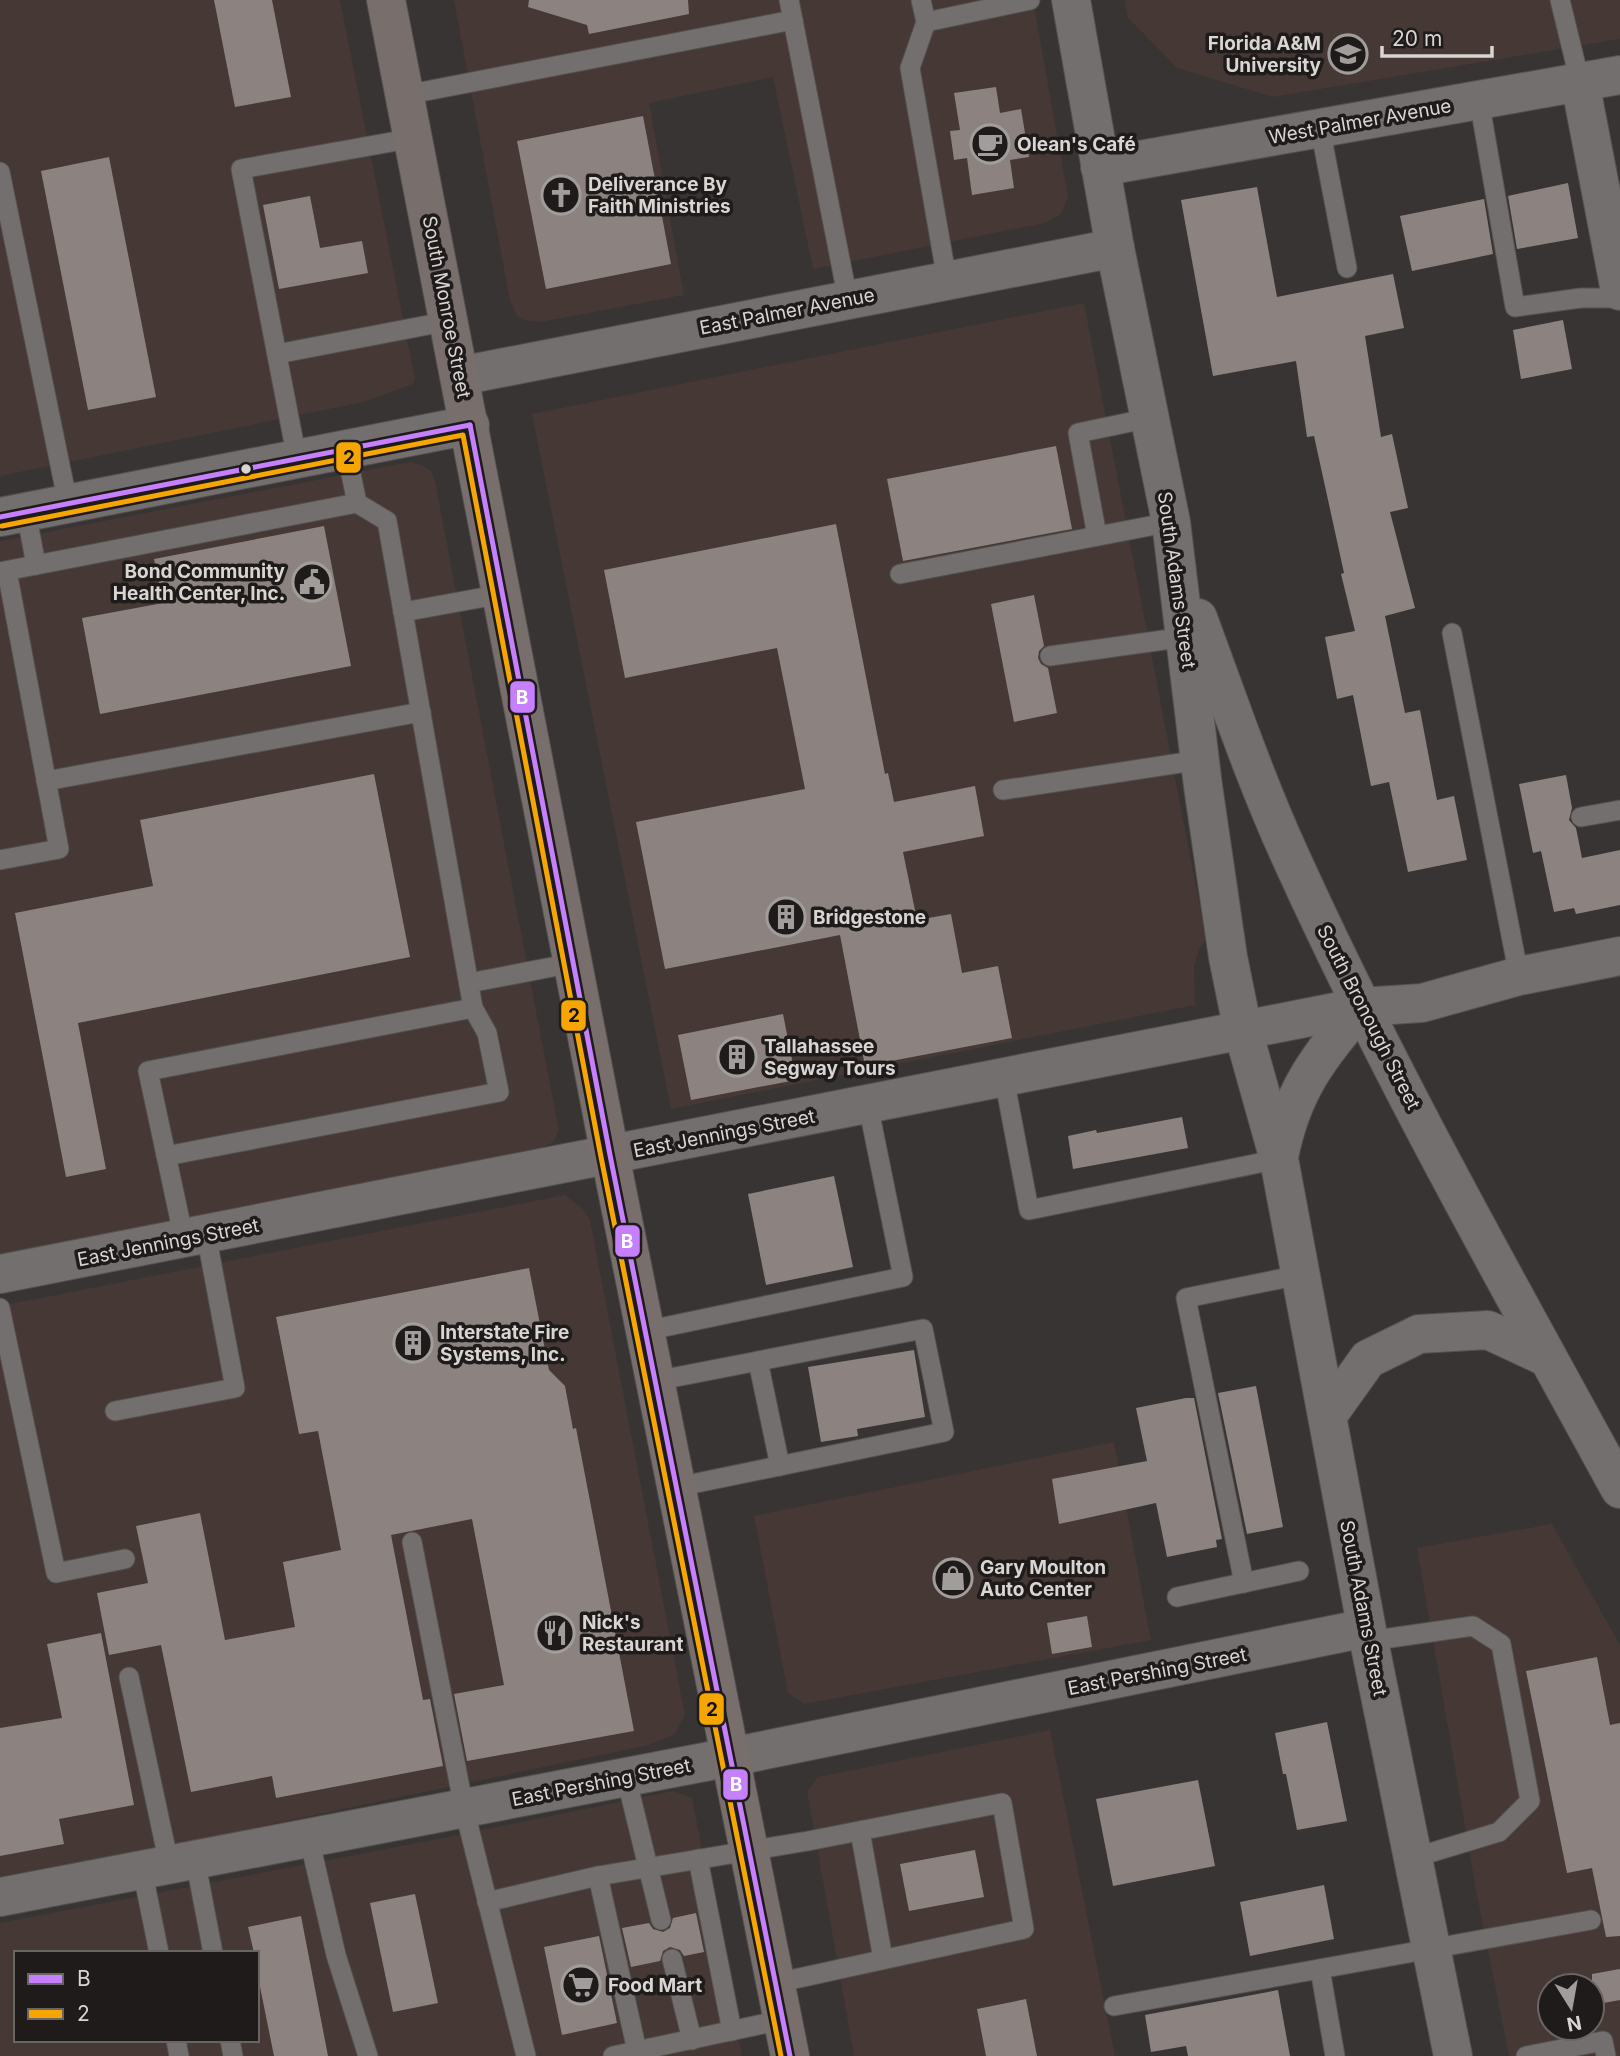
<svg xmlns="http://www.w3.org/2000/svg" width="1620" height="2056" viewBox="0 0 1620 2056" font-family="Inter,sans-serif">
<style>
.built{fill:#453835;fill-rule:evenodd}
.building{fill:#8c8381}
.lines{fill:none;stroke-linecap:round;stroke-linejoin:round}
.lane-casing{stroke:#545150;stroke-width:21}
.street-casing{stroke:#545150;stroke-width:40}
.secondary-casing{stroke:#545150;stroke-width:40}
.primary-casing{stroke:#545150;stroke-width:40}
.lane{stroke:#726f6e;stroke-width:19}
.street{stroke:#726f6e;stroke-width:38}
.secondary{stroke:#726f6e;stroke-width:38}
.primary{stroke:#786f6d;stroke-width:38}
.bus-1-casing{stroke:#1f1b1b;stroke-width:10}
.bus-2-casing{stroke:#1f1b1b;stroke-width:10}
.bus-1{stroke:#c680ff;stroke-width:5}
.bus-2{stroke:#f7a600;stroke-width:5}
.bus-dot{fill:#d9d5d3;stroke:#1f1b1b;stroke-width:2.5}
.labels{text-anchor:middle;stroke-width:7;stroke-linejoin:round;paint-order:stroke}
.poi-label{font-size:19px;font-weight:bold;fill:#d9d5d3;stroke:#1f1b1b;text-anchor:start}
.street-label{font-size:19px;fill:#d9d5d3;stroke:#1f1b1b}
.line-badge{stroke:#1f1b1b;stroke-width:2.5}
.badge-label{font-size:19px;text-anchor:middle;font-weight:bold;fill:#fff}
.pale-badge-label{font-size:19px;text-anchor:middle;font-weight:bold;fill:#111}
</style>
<rect width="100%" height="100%" fill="#383433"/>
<g class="built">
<polygon points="0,0 340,0 415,379 413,384 364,402 0,476"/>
<polygon points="454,0 1033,0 1068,197 1061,214 1045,223 813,269 773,77 649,103 684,295 541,322 525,320 517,316 510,301"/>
<polygon points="1125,0 1620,0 1620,39 1273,97 1177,68 1128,18"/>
<polygon points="1084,303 1206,939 1199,949 1194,967 1195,1005 671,1109 532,414"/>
<polygon points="410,462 422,465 431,471 435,481 559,1131 553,1142 539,1150 0,1259 0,541"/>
<polygon points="565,1195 583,1209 590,1220 685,1715 674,1735 649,1745 0,1881 0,1306"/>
<polygon points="1114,1442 1151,1640 804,1704 788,1693 754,1516"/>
<path d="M1552,1524L1620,1645V2056H1509L1476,1890L1417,1548ZM1550,1986H1592V2028H1550Z"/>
<polygon points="1050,1730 1115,2056 854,2056 807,1791 818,1777"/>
<path d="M673,1791L692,1798L742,2056H0V1923L443,1838ZM16,1953H257V2040H16Z"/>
</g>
<g class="building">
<polygon points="214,0 272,0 291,97 235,107"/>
<polygon points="529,0 688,0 689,14 589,34 587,25 528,7"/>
<polygon points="996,87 1000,113 1021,109 1029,157 1010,160 1014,188 972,195 967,158 954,160 950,131 960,130 954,93"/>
<polygon points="643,116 671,264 546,289 517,141"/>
<polygon points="109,157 156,397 88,410 41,171"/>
<polygon points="1568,183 1578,238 1517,249 1508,196"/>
<polygon points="1257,187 1277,297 1393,274 1404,328 1365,336 1381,437 1392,434 1408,508 1390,512 1415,608 1385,616 1405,713 1420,710 1437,800 1454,796 1467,860 1408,872 1389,782 1371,786 1353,695 1337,699 1325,637 1355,631 1341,574 1344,573 1314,436 1307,437 1296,361 1213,376 1181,200"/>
<polygon points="310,196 320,248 362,241 368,273 279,289 263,205"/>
<polygon points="1484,199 1493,254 1412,271 1400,216"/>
<polygon points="1563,320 1572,369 1521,379 1513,330"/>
<polygon points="1056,446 1072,529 903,561 887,479"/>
<polygon points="836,524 885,774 888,773 894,802 975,786 984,836 903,852 917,920 951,914 962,973 998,966 1012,1038 865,1066 840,935 665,969 636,822 805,789 777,648 625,678 604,570"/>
<polygon points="324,526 351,666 100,714 82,618 163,603 154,559"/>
<polygon points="1034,595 1044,646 1039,651 1038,658 1041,664 1048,668 1057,713 1014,722 991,604"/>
<polygon points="374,774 410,957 78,1023 106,1169 66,1177 15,913 153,886 140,820"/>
<polygon points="1566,775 1572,808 1569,820 1576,828 1582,858 1620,850 1620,905 1576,914 1574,908 1554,912 1541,851 1533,853 1519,784"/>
<polygon points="783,1014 796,1080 691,1100 678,1035"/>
<polygon points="1182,1117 1188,1148 1073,1169 1068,1136 1096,1130 1097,1133"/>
<polygon points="834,1176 853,1267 766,1285 748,1194"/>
<polygon points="529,1268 549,1370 565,1386 573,1429 576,1428 634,1731 467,1761 454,1694 504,1685 472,1519 391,1535 423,1700 430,1699 443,1766 276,1798 272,1776 191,1792 161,1645 109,1655 97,1593 148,1583 136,1526 200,1513 225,1640 295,1627 283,1562 341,1550 318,1431 299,1434 276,1317"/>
<polygon points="914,1350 925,1417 857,1429 858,1436 821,1442 808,1367"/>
<polygon points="1256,1386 1283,1527 1247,1534 1218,1393"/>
<polygon points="1186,1398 1194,1398 1222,1539 1216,1540 1217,1547 1167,1557 1156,1503 1059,1524 1052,1479 1147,1461 1136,1408"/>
<polygon points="1087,1616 1092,1647 1052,1654 1047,1623"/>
<polygon points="101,1633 134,1805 59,1819 64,1844 0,1856 0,1728 62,1718 47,1644"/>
<polygon points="1597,1657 1610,1725 1620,1723 1620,1936 1606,1937 1592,1868 1567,1873 1526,1671"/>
<polygon points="1327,1722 1347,1821 1297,1830 1286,1774 1283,1774 1275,1733"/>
<polygon points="1198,1780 1215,1866 1113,1886 1096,1799"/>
<polygon points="975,1850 984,1897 909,1911 900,1864"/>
<polygon points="1324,1885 1334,1939 1250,1956 1240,1902"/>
<polygon points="415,1894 438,2003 393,2012 370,1903"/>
<polygon points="696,1913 704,1952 684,1956 680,1950 670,1947 663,1951 660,1961 631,1967 622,1928 649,1923 653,1929 663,1932 670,1928 673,1918"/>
<polygon points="301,1916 328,2056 274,2056 257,1972 257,1953 254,1953 248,1927"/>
<polygon points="599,1936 617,2023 562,2035 544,1947"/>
<polygon points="1620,1969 1620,2000 1592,2005 1592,1974"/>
<polygon points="1278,1990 1290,2056 1188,2056 1186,2046 1151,2052 1145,2015"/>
<polygon points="1026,1999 1037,2056 986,2056 977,2009"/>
</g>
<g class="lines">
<g class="lane-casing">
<g id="lane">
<polyline points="789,0 848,300"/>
<polyline points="921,0 926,22 910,68 947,280"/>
<polyline points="1560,0 1580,82"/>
<polyline points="926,22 1030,0"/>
<polyline points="405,95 793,20"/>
<polyline points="1479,100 1515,307 1581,298 1620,298"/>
<polyline points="1320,128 1347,268"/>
<polyline points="0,172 68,504"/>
<polyline points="277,354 449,321"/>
<polyline points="346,450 357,503"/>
<polyline points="297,459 241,169 414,138"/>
<polyline points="26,512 36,565"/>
<polyline points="1097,536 1078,433 1150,418"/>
<polyline points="0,572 357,503 387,521 473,1008 487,1033 499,1092 166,1156"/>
<polyline points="900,574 1171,522"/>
<polyline points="403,612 502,594"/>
<polyline points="1452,633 1519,976"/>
<polyline points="1050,656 1185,637"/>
<polyline points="46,781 421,712"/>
<polyline points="1003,790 1200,760"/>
<polyline points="1581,817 1620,810"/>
<polyline points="0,860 59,849 7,571"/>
<polyline points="469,983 573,963"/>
<polyline points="1004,1078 1029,1210 1279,1159"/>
<polyline points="184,1239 148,1071 473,1008"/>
<polyline points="0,1308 56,1573 125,1559"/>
<polyline points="645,1331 903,1277 868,1105"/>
<polyline points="758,1361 780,1466"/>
<polyline points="655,1381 923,1329 944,1432 677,1487"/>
<polyline points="115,1411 235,1388 206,1234"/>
<polyline points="412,1542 464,1808 526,2056"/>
<polyline points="1244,1583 1186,1298 1300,1275"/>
<polyline points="1177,1597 1299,1571"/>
<polyline points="1369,1641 1473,1626 1501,1644 1530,1801 1499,1832 1413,1858"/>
<polyline points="129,1677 169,1864"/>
<polyline points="626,1777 661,1920"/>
<polyline points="860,1831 883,1959"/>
<polyline points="309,1838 336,1955 368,2056"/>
<polyline points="195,1859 213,1953"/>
<polyline points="698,1859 732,2031"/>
<polyline points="142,1869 159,1953"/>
<polyline points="487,1902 598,1876"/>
<polyline points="672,1959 692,2040"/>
<polyline points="1320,1969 1335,2056"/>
<polyline points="1114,2006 1591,1920"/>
<polyline points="176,2040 179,2056"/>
<polyline points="230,2040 233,2056"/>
<polyline points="637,2051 598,1876 808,1841 1002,1803 1024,1929 776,1983"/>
<polyline points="613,2056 782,2020"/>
<polyline points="1526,2056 1603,2041 1606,2056"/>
</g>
</g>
<g class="street-casing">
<g id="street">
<polyline points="1580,82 1620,291"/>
<polyline points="1100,167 1620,75"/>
<polyline points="0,1274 1361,1007 1422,1003 1519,976 1620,956"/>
<polyline points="0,1897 731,1757 1366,1628"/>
</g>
</g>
<g class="secondary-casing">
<g id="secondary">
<polyline points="1071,0 1115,248 1171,522 1203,786 1228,957 1243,1031 1279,1159 1369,1641 1453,2056"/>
<polyline points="460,376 1115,248"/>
<polyline points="0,517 470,425"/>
<path d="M1198,618C1228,699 1256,782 1292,860C1390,1076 1507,1282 1620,1489"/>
<path d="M1279,1157C1292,1090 1318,1058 1361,1007"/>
<polyline points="1328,1415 1368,1359 1419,1334 1488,1330 1548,1358"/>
</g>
</g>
<g class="primary-casing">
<polyline id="primary" points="386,0 610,1155 790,2056"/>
</g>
<use href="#lane" class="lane"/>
<use href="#street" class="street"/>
<use href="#secondary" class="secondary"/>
<use href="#primary" class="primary"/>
<g class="bus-1-casing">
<g id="bus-1">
<polyline points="470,425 610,1155 790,2056"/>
<polyline points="0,517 470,425"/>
</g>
</g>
<g class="bus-2-casing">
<polyline id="bus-2" points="2,526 463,435 601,1157 781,2056"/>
</g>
<use href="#bus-1" class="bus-1"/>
<use href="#bus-2" class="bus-2"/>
</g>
<defs>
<g id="university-ring" transform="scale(2.0125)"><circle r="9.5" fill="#1f1b1b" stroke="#a19d9b" stroke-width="1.5"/><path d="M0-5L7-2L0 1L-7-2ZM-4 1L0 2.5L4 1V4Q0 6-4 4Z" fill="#a19d9b"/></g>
<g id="cafe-ring" transform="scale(2.0125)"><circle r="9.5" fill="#1f1b1b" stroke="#a19d9b" stroke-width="1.5"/><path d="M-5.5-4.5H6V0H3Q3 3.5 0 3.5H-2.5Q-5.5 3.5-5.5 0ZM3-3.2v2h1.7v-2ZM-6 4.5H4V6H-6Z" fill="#a19d9b"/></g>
<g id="church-ring" transform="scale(2.0125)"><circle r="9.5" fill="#1f1b1b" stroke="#a19d9b" stroke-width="1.5"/><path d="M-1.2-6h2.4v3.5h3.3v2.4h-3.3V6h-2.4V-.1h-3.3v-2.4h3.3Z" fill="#a19d9b"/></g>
<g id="civic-ring" transform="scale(2.0125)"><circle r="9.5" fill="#1f1b1b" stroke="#a19d9b" stroke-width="1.5"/><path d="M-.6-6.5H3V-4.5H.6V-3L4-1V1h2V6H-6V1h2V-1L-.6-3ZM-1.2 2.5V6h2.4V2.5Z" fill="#a19d9b"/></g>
<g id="building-ring" transform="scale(2.0125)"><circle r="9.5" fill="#1f1b1b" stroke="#a19d9b" stroke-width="1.5"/><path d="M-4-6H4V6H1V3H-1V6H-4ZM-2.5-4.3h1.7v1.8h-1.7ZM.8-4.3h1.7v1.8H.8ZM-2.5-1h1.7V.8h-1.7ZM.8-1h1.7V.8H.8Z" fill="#a19d9b"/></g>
<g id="shop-ring" transform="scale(2.0125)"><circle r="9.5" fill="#1f1b1b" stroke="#a19d9b" stroke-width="1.5"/><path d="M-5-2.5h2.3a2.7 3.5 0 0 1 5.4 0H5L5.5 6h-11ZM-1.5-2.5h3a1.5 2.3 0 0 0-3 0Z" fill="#a19d9b"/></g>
<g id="restaurant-ring" transform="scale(2.0125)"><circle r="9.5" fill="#1f1b1b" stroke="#a19d9b" stroke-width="1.5"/><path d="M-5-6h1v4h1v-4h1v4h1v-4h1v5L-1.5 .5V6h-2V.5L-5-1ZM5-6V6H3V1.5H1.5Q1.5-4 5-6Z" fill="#a19d9b"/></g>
<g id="supermarket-ring" transform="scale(2.0125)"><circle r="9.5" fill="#1f1b1b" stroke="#a19d9b" stroke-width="1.5"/><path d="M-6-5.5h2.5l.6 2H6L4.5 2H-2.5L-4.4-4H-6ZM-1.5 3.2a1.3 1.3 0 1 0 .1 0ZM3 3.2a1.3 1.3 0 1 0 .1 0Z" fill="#a19d9b"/></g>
</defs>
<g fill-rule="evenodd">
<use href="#university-ring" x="1348" y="54"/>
<use href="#cafe-ring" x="990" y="144"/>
<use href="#church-ring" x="561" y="195"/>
<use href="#civic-ring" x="312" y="582"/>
<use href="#building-ring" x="786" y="917"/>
<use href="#building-ring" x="737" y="1057"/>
<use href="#building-ring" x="413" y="1343"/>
<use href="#shop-ring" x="953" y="1578"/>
<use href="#restaurant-ring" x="555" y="1633"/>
<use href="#supermarket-ring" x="581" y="1985"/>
</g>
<circle class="bus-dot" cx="246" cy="469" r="6"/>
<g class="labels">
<g class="poi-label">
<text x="1321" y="50" text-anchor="end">Florida A&amp;M<tspan x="1321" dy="22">University</tspan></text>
<text x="1017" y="151">Olean's Café</text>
<text x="588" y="191">Deliverance By<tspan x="588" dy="22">Faith Ministries</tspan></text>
<text x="285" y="578" text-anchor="end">Bond Community<tspan x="285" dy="22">Health Center, Inc.</tspan></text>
<text x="813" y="924">Bridgestone</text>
<text x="764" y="1053">Tallahassee<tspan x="764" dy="22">Segway Tours</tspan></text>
<text x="440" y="1339">Interstate Fire<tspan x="440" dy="22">Systems, Inc.</tspan></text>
<text x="980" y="1574">Gary Moulton<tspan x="980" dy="22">Auto Center</tspan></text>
<text x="582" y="1629">Nick's<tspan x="582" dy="22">Restaurant</tspan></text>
<text x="608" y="1992">Food Mart</text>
</g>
<g class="street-label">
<text transform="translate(1360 121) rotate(-10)" y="7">West Palmer Avenue</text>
<text transform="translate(447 307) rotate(79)" y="7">South Monroe Street</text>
<text transform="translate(787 311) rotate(-11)" y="7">East Palmer Avenue</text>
<text transform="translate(1177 580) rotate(82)" y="7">South Adams Street</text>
<text transform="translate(1369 1017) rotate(63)" y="7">South Bronough Street</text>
<text transform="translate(724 1133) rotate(-11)" y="7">East Jennings Street</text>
<text transform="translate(168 1242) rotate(-11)" y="7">East Jennings Street</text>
<text transform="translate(1364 1608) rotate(79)" y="7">South Adams Street</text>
<text transform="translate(1157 1671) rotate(-11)" y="7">East Pershing Street</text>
<text transform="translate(601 1782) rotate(-11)" y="7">East Pershing Street</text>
</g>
</g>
<g class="line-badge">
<rect x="335" y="441" width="27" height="33" rx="7" fill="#f7a600"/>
<rect x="509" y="680" width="27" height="34" rx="7" fill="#c680ff"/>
<rect x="560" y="999" width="27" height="33" rx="7" fill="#f7a600"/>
<rect x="614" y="1224" width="27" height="34" rx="7" fill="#c680ff"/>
<rect x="698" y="1692" width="27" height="34" rx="7" fill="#f7a600"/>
<rect x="722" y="1768" width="27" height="33" rx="7" fill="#c680ff"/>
</g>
<g class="badge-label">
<text x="522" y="704">B</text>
<text x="627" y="1248">B</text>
<text x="736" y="1791">B</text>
</g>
<g class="pale-badge-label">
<text x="349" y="464">2</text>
<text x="574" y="1022">2</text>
<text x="712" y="1716">2</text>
</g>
<rect x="14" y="1951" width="245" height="91" fill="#1f1b1b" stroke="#696565" stroke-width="2"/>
<rect x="28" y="1974" width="35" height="10" fill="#c680ff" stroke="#696565" stroke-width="2"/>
<text x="77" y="1986" font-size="21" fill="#d9d5d3">B</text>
<rect x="28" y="2009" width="35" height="10" fill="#f7a600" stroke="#696565" stroke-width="2"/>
<text x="77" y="2021" font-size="21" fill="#d9d5d3">2</text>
<g transform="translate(1571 2007) rotate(169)"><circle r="33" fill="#1f1b1b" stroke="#696565" stroke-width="2"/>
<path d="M0-5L12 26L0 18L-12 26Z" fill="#a19d9b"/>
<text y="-10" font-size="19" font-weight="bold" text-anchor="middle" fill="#d9d5d3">N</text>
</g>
<path d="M1382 46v10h110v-10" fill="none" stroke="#d9d5d3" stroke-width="3.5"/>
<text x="1392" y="46" font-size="21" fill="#d9d5d3" stroke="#1f1b1b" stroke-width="5" paint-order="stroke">20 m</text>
</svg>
